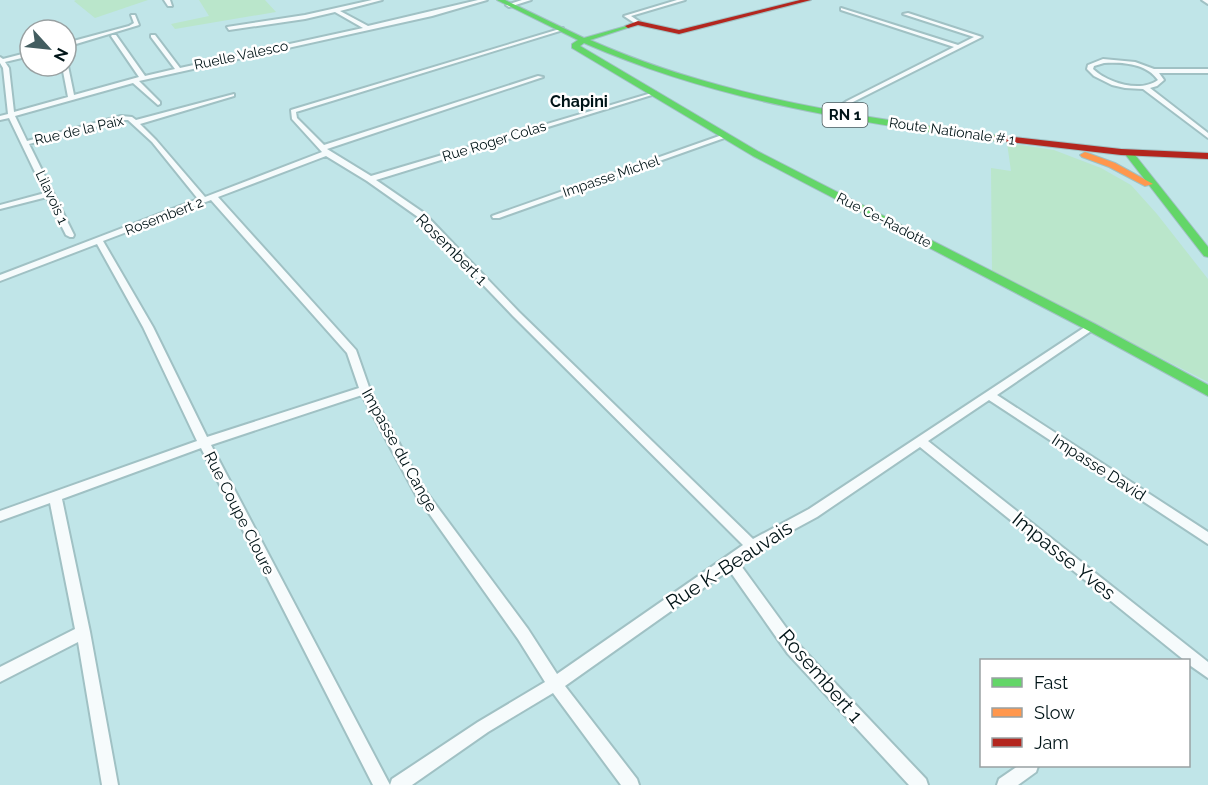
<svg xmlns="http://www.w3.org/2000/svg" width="1208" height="785" viewBox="0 0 1208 785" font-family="Raleway,sans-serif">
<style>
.green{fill:#bae6cb}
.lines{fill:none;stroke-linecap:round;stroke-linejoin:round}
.street-casing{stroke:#a0c1c4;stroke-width:4}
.fast-casing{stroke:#a0c1c4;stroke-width:2}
.slow-casing{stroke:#a0c1c4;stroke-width:2}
.jam-casing{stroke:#a0c1c4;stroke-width:2}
.street{fill:#f6fbfc;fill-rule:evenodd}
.fast{fill:#63d668;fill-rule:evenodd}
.slow{fill:#ff974d;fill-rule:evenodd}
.jam{fill:#b3261e;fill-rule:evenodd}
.labels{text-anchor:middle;stroke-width:5;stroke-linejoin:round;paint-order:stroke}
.far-street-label{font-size:14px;fill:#001417;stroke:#fff}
.shield{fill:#fff;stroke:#4c5a5d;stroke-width:1.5}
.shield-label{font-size:15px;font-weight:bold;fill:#001417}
.far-quarter-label{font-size:16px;font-weight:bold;fill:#001417;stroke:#fff}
.street-label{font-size:16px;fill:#001417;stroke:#fff}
.near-street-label{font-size:20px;fill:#001417;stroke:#fff}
</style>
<rect width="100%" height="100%" fill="#c0e5e8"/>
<g class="green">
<polygon points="76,0 148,0 95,18 74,1"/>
<polygon points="199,0 265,0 276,12 175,29 171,24 209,16"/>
<polygon points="1007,143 1054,150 1101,168 1131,185 1157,214 1208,279 1208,382 992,272 991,168 1011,171"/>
</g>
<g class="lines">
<g class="street-casing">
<g id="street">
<polygon points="164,0 170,0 172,6 168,6"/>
<path d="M372,0H382L340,11L368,26L478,0H487L432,16L139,81L160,102V104L158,105L133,83L15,116L27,141L121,116L132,117L136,120L234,94V96L140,124L156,140L205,197L322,152L292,119L291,110L563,28V30L296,112L297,118L324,145L538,76L543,77L327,149L371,176L655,92V94L376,180L424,213L519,312L753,539L809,509L1088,325H1094L1096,327L1094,329L997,395L1208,532V544L989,400L928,441L1208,662V678L1188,664V660H1184L920,447L817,517L756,550L739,563L798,644L926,779L928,785H909L788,654L729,570L565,686L637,779L639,785H621L553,693L488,732L412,785H390L392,779L478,722L545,682L518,639L416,495L362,395L211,445L390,785H373L201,448L62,499L90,632L118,785H102L78,642L0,682V667L75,629L50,503L0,521V511L197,441L143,327L97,244L0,281V275L198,199L152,142L128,120H121L29,144L74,235L73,237H70L66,235L47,197L0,209V205L45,193L9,118L0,120V116L8,114L3,68L0,63V57L3,59L30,52V56L5,62L9,68L14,112L68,97L62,66H66V64L68,66L74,95L139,77L111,36L112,35H116L145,76L175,69L151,37V35H155L180,68L363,28L335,12L305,19L229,30L227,27L305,15ZM326,156L367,181L418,217L513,316L743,545L557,674L528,629L424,489L370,390L356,350L218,197ZM211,200L347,353L359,388L207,437L153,327L103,241Z"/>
<polygon points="522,0 531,0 509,7 506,5"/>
<polygon points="677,0 685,0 631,16 640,22 640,24 636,24 624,16"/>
<polygon points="1202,0 1208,0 1208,4"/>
<polygon points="841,8 958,45 974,37 903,14 908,13 982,37 851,103 833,115 830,113 831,112 847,101 954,47 841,10"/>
<polygon points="131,15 135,15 139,25 66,47 66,43 129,26 134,23"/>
<path d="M1103,59L1135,62L1154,69H1208V73H1159L1164,80L1157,86L1150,88L1208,133V138L1143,89L1125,88L1112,85L1094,76L1087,69L1088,65ZM1104,63C1122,62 1146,63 1158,80C1140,93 1108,83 1093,69L1094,66Z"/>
<polygon points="725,134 727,135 727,137 499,218 493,218 492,216"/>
<polygon points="1018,766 1038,766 1036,772 1018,785 997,785 999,779"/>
</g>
</g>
<g class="fast-casing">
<g id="fast">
<path d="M497,0H505L584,38L630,25V27L590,40C687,83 791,105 895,121C929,127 965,129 999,136L1000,138L996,141C856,123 714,100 584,43L580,46L759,152L1095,324L1208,385V396L1087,330L753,156L572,48V44L578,40Z"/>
<polygon points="1125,150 1131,150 1208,247 1208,257 1204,256 1125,154"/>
</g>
</g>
<g class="slow-casing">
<polygon id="slow" points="1085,152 1115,163 1153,184 1145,186 1109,167 1082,157 1080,155"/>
</g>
<g class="jam-casing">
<g id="jam">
<polygon points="800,0 811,0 679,34 638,25 628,28 625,26 638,21 679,30"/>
<polygon points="996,135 1121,149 1208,153 1208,159 1121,155 993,140 992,138"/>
</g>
</g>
<use href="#street" class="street"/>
<use href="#fast" class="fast"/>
<use href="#slow" class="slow"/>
<use href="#jam" class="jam"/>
</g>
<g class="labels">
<g class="far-street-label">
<text transform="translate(241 55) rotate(-12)" y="5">Ruelle Valesco</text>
<text transform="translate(79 130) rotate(-13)" y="5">Rue de la Paix</text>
<text transform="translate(952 131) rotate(8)" y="5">Route Nationale # 1</text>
<text transform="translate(494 141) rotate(-17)" y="5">Rue Roger Colas</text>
<text transform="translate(611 176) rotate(-19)" y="5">Impasse Michel</text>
<text transform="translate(52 197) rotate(65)" y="5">Lilavois 1</text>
<text transform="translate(164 216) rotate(-21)" y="5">Rosembert 2</text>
<text transform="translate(884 220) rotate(27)" y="5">Rue Ce-Radotte</text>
</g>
<rect class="shield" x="822.5" y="103" width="45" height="24" rx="4.5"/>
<g class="shield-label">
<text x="845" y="120">RN 1</text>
</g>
<g class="far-quarter-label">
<text x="579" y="107">Chapini</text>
</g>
<g class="street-label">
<text transform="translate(452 249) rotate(45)" y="6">Rosembert 1</text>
<text transform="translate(400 450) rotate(61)" y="6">Impasse du Cange</text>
<text transform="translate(1099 467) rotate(33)" y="6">Impasse David</text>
<text transform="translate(240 513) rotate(63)" y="6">Rue Coupe Cloure</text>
</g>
<g class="near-street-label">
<text transform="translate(1064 556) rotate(39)" y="7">Impasse Yves</text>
<text transform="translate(729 565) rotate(-33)" y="7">Rue K-Beauvais</text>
<text transform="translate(821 676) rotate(49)" y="7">Rosembert 1</text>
</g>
</g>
<rect x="980" y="659" width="210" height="108" fill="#ffffff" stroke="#99a1a2" stroke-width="1.5"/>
<rect x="992" y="678" width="30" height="9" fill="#63d668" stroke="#99a1a2" stroke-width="1.5"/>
<text x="1034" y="689" font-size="18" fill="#001417">Fast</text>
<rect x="992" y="708" width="30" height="9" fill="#ff974d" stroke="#99a1a2" stroke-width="1.5"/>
<text x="1034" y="719" font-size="18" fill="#001417">Slow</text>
<rect x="992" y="738" width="30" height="9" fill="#b3261e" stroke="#99a1a2" stroke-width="1.5"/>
<text x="1034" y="749" font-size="18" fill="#001417">Jam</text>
<g transform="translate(48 48) rotate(117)"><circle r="28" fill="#ffffff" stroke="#99a1a2" stroke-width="1.5"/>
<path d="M0-4.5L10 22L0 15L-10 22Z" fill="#435d60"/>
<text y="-9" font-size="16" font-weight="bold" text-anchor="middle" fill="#001417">N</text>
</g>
</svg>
